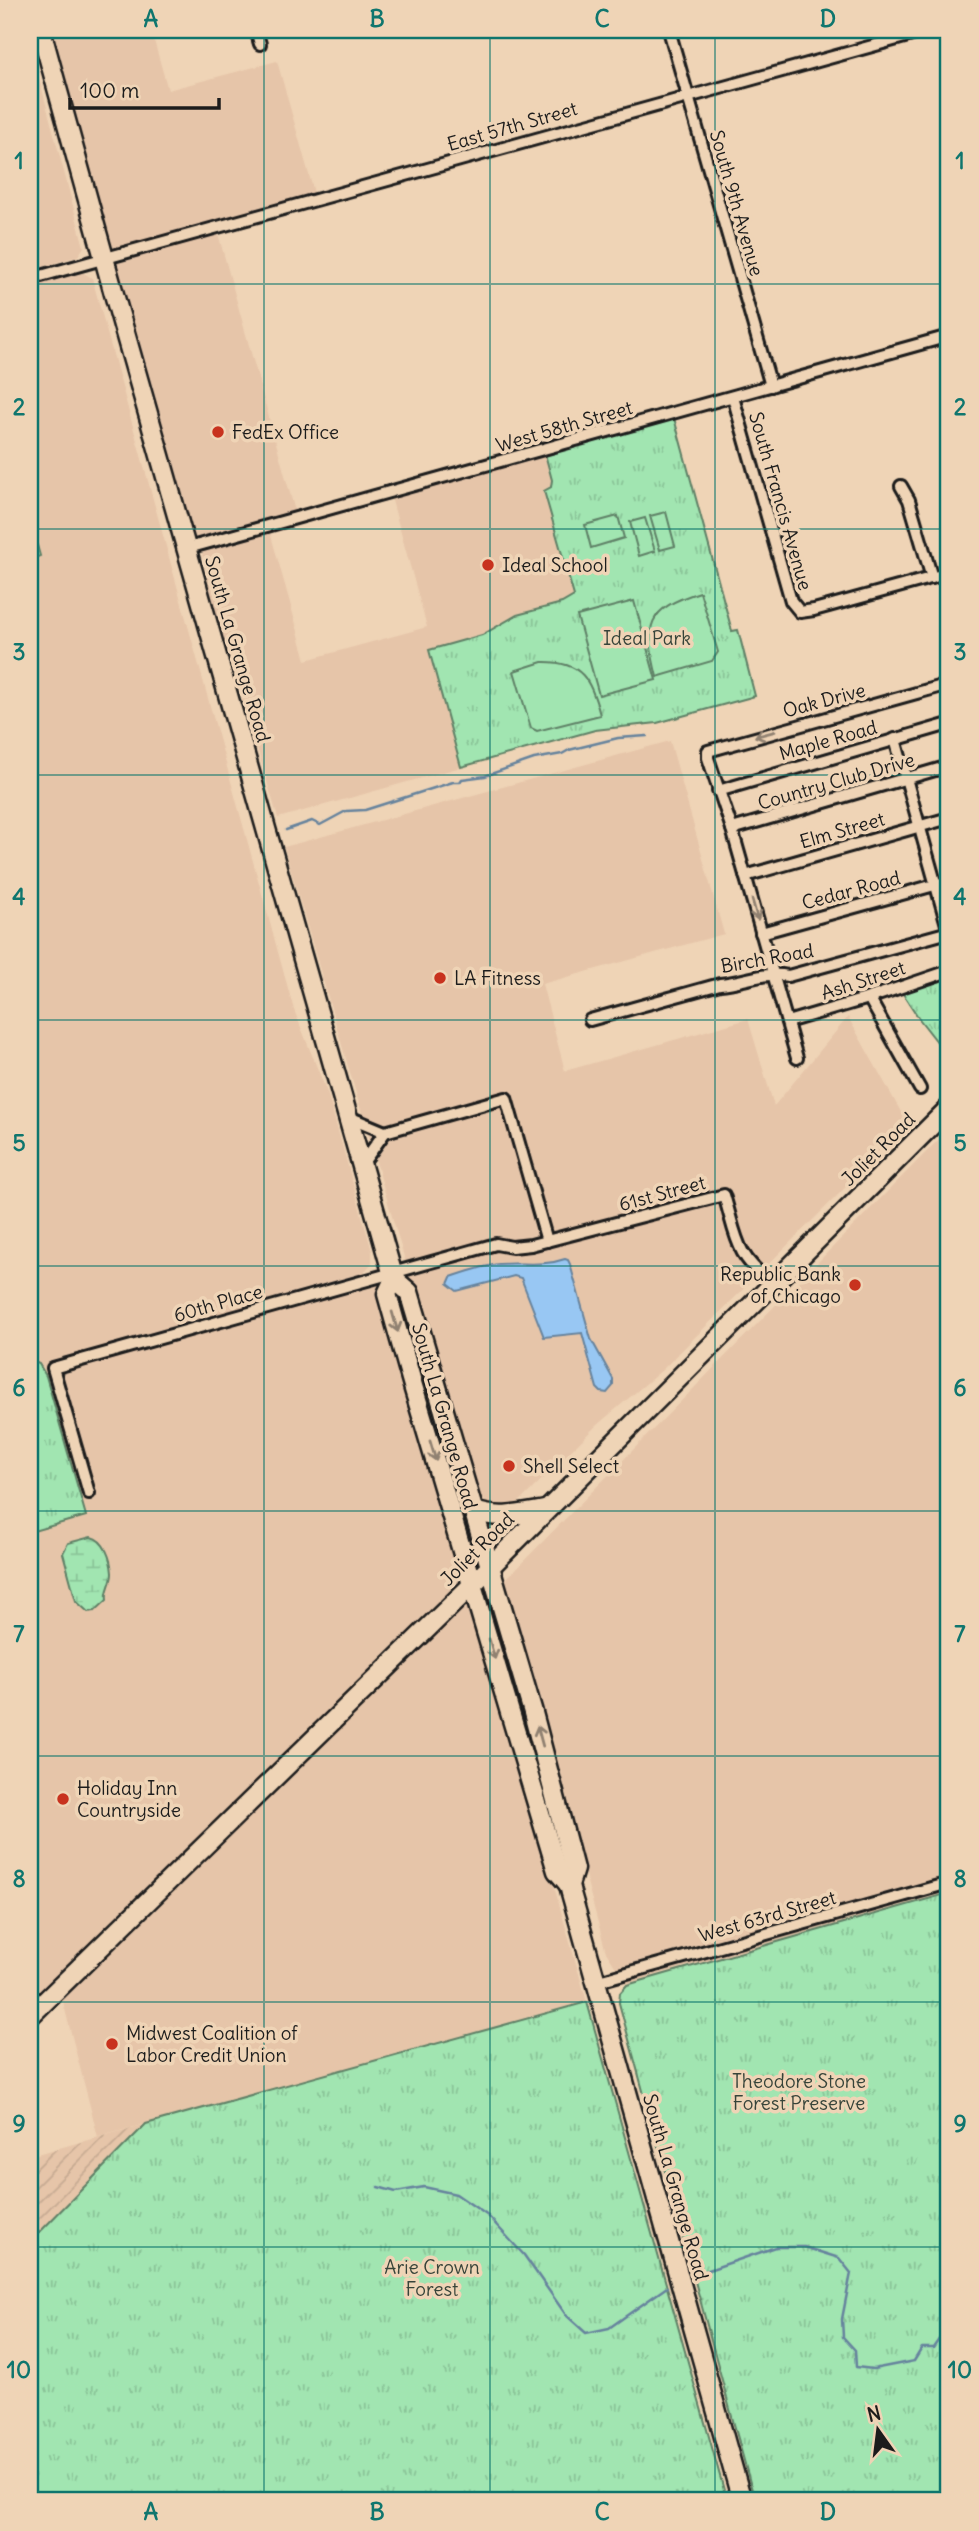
<svg xmlns="http://www.w3.org/2000/svg" width="979" height="2531" viewBox="0 0 979 2531" font-family="Delius,sans-serif">
<style>
.built{fill:#e6c5a9}
.industrial{fill:url(#industrial-furrows)}
.forest{fill:url(#forest-crowns);stroke:#5e8066;stroke-width:2}
.wetland{fill:url(#wetland-marsh);stroke:#5e8066;stroke-width:2}
.park{fill:url(#park-tufts);stroke:#5e8066;stroke-width:2}
.pitch{fill:#a1e5b1;stroke:#5e8066;stroke-width:2}
.water{fill:#98c7f3;stroke:#66839d;stroke-width:2}
.lines{fill:none;stroke-linecap:round;stroke-linejoin:round}
.stream{stroke:#66839d;stroke-width:2.5}
.minor-casing{stroke:#1c1c1c;stroke-width:16}
.primary-casing{stroke:#1c1c1c;stroke-width:23}
.minor{stroke:#efd4b6;stroke-width:10}
.primary{stroke:#efd4b6;stroke-width:18}
.oneway{stroke:#908171}
.grid{fill:none;stroke:#0f766e;stroke-width:2;stroke-opacity:0.55}
.poi-dot{fill:#c8321e;stroke:#efd4b6;stroke-width:2.5}
.labels{text-anchor:middle;stroke-width:7;stroke-linejoin:round;paint-order:stroke}
.street-label{font-size:19px;fill:#1c1c1c;stroke:#efd4b6}
.poi-label{font-size:19px;fill:#1c1c1c;stroke:#efd4b6;text-anchor:start}
.park-label{font-size:19px;fill:#37443a;stroke:#efd4b6}
.neatline{fill:none;stroke:#0f766e;stroke-width:2.5}
.grid-label{font-size:23px;text-anchor:middle;font-weight:bold;fill:#0f766e}
</style>
<defs>
<pattern id="industrial-furrows" width="10" height="10" patternUnits="userSpaceOnUse" patternTransform="scale(1.75)"><rect width="10" height="10" fill="#e6c5a9"/><path d="M-1 1l2-2M0 10L10 0M9 11l2-2" fill="none" stroke="#c5a991"/></pattern>
<pattern id="forest-crowns" width="20" height="18" patternUnits="userSpaceOnUse" patternTransform="scale(1.75)"><rect width="20" height="18" fill="#a1e5b1"/><path d="M2 6a3 3 0 1 1 6 0M12 15a3 3 0 1 1 6 0" fill="none" stroke="#8ac498"/></pattern>
<pattern id="wetland-marsh" width="20" height="14" patternUnits="userSpaceOnUse" patternTransform="scale(1.75)"><rect width="20" height="14" fill="#a1e5b1"/><path d="M1 5h8M5 5V1M11 12h8M15 12V8" fill="none" stroke="#8ac498"/></pattern>
<pattern id="park-tufts" width="24" height="20" patternUnits="userSpaceOnUse" patternTransform="scale(1.75)"><rect width="24" height="20" fill="#a1e5b1"/><path d="M3 7l-1-3M5 7V3M7 7l1-3M15 17l-1-3M17 17v-4M19 17l1-3" fill="none" stroke="#8ac498"/></pattern>
</defs>
<rect width="100%" height="100%" fill="#efd4b6"/>
<filter id="ink" filterUnits="userSpaceOnUse"><feTurbulence type="fractalNoise" baseFrequency=".0143" numOctaves="2"/><feDisplacementMap in="SourceGraphic" scale="14" xChannelSelector="R" yChannelSelector="G"/><feConvolveMatrix kernelMatrix="1 2 1 2 8 2 1 2 1" color-interpolation-filters="sRGB"/></filter>
<g filter="url(#ink)">
<g class="built">
<polygon points="46,30 151,30 168,90 277,61 315,196 106,254"/>
<polygon points="30,44 84,247 78,256 30,271"/>
<polygon points="217,230 296,515 192,544 111,261"/>
<polygon points="82,272 92,278 294,1010 328,1095 372,1251 372,1263 364,1272 391,1275 475,1577 30,2015 30,1532 86,1516 44,1374 39,1364 30,1360 30,567 34,566 32,559 40,556 30,520 30,287"/>
<polygon points="545,454 552,480 551,487 544,492 574,596 562,603 517,615 482,635 429,650 461,767 278,818 211,594 202,554 205,551 270,532 306,660 427,627 391,497"/>
<polygon points="670,741 724,934 542,984 565,1071 748,1019 774,1106 848,1017 906,1121 849,1184 662,1370 597,1425 513,1508 484,1508 476,1494 401,1247 284,847"/>
<polygon points="949,1129 949,1893 627,1985 606,1952 505,1580"/>
<polygon points="471,1596 587,2002 98,2137 62,1998"/>
</g>
<polygon class="industrial" points="146,2124 30,2242 30,2156"/>
<polygon class="forest" points="30,520 40,556 32,559 34,566 30,567"/>
<path class="wetland" d="M91,1537C105,1540 111,1559 112,1573C112,1584 105,1590 107,1600L95,1611L88,1612L76,1601L63,1553L68,1543Z"/>
<g class="park">
<polygon points="674,418 732,631 738,630 755,696 657,723 595,730 461,767 429,650 482,635 517,615 562,603 574,596 544,491 551,487 552,480 545,454"/>
<polygon points="938,977 949,979 949,1057 920,1020 900,989"/>
<polygon points="30,1360 39,1364 46,1376 86,1516 30,1532"/>
<polygon points="949,1893 949,2501 755,2501 619,2003 620,1993 627,1985 637,1982"/>
<polygon points="587,2002 727,2501 30,2501 30,2242 146,2124"/>
</g>
<g class="pitch">
<polygon points="666,512 675,546 660,550 650,516"/>
<polygon points="618,516 624,538 591,548 585,525"/>
<polygon points="645,518 655,551 639,556 630,522"/>
<path d="M700,592L718,652L712,661L657,677C644,625 646,609 700,592Z"/>
<polygon points="634,601 656,680 599,695 577,616"/>
<path d="M542,662C582,661 591,680 600,715L537,731L531,728L514,671Z"/>
</g>
<path class="water" d="M565,1259L568,1260L570,1264L591,1339L613,1379V1386L607,1393L601,1392L597,1388L582,1333L544,1337L521,1278L514,1276L457,1291L448,1284L451,1277C466,1272 483,1266 499,1264C522,1262 542,1267 565,1259Z"/>
<g class="lines">
<g class="stream">
<polyline points="286,830 312,821 320,825 346,811 365,810 453,782 460,782 462,779 485,776 534,759 562,754 569,750 618,738 647,736"/>
<polyline points="378,2187 396,2192 424,2187 456,2194 488,2216 524,2255 566,2315 586,2333 609,2328 667,2287"/>
<polyline points="694,2275 776,2247 804,2247 839,2258 851,2273 842,2319 843,2337 855,2350 856,2367 873,2369 914,2361 922,2348 933,2348 942,2335 949,2331"/>
</g>
<g class="minor-casing">
<g id="minor">
<polyline points="256,30 260,44"/>
<polyline points="669,30 771,386"/>
<polyline points="30,279 930,30"/>
<polyline points="733,397 791,601 800,612 814,610 949,573"/>
<polyline points="901,486 909,500 932,578"/>
<polyline points="188,548 949,336"/>
<polyline points="895,739 949,932"/>
<polyline points="718,791 949,724"/>
<polyline points="732,829 949,766"/>
<polyline points="745,876 949,818"/>
<polyline points="761,933 949,881"/>
<polyline points="869,998 920,1089"/>
<path d="M590,1020L720,984C744,982 765,971 788,976L949,932"/>
<polyline points="787,1022 869,998 949,971"/>
<polyline points="797,1058 732,829 708,758 708,751 949,684"/>
<polyline points="349,1117 385,1132"/>
<polyline points="362,1164 385,1132 506,1098 547,1241"/>
<path d="M89,1493L53,1368L496,1244L512,1247L531,1245L724,1195C737,1238 735,1256 773,1284"/>
<polyline points="595,1982 949,1883"/>
</g>
</g>
<g class="primary-casing">
<g id="primary">
<polyline points="41,30 114,294 392,1272 394,1279 409,1292 532,1709 574,1869 569,1885 571,1893 742,2501"/>
<polyline points="394,1279 387,1294 413,1386 557,1871 569,1885"/>
<path d="M475,1511C498,1520 521,1514 545,1510"/>
<polyline points="30,2016 473,1584 949,1108"/>
</g>
</g>
<use href="#minor" class="minor"/>
<use href="#primary" class="primary"/>
</g>
<defs><path id="oneway-shaft" d="M-6 0H5M1.5-3L5.5 0L1.5 3" fill="none" stroke-width="1.6" stroke-linecap="round" stroke-linejoin="round" transform="scale(1.75)"/></defs>
<g class="oneway">
<use href="#oneway-shaft" transform="translate(765 734) rotate(165)"/>
<use href="#oneway-shaft" transform="translate(755 910) rotate(74)"/>
<use href="#oneway-shaft" transform="translate(395 1322) rotate(74)"/>
<use href="#oneway-shaft" transform="translate(433 1451) rotate(73)"/>
<use href="#oneway-shaft" transform="translate(492 1649) rotate(74)"/>
<use href="#oneway-shaft" transform="translate(540 1736) rotate(-105)"/>
</g>
</g>
<path class="grid" d="M264,30V2501M490,30V2501M715,30V2501M30,284H949M30,529H949M30,775H949M30,1020H949M30,1266H949M30,1511H949M30,1756H949M30,2002H949M30,2247H949"/>
<g class="poi-dot">
<circle cx="218" cy="432" r="7"/>
<circle cx="488" cy="565" r="7"/>
<circle cx="440" cy="978" r="7"/>
<circle cx="855" cy="1285" r="7"/>
<circle cx="509" cy="1466" r="7"/>
<circle cx="63" cy="1799" r="7"/>
<circle cx="112" cy="2044" r="7"/>
</g>
<g class="labels">
<g class="street-label">
<text transform="translate(512 126) rotate(-16)" y="7">East 57th Street</text>
<text transform="translate(737 203) rotate(74)" y="7">South 9th Avenue</text>
<text transform="translate(564 426) rotate(-16)" y="7">West 58th Street</text>
<text transform="translate(781 501) rotate(74)" y="7">South Francis Avenue</text>
<text transform="translate(238 649) rotate(74)" y="7">South La Grange Road</text>
<text transform="translate(824 700) rotate(-15)" y="7">Oak Drive</text>
<text transform="translate(828 740) rotate(-16)" y="7">Maple Road</text>
<text transform="translate(836 781) rotate(-16)" y="7">Country Club Drive</text>
<text transform="translate(842 830) rotate(-16)" y="7">Elm Street</text>
<text transform="translate(851 890) rotate(-15)" y="7">Cedar Road</text>
<text transform="translate(767 958) rotate(-10)" y="7">Birch Road</text>
<text transform="translate(863 980) rotate(-18)" y="7">Ash Street</text>
<text transform="translate(878 1149) rotate(-45)" y="7">Joliet Road</text>
<text transform="translate(662 1193) rotate(-15)" y="7">61st Street</text>
<text transform="translate(218 1303) rotate(-16)" y="7">60th Place</text>
<text transform="translate(445 1416) rotate(74)" y="7">South La Grange Road</text>
<text transform="translate(477 1549) rotate(-45)" y="7">Joliet Road</text>
<text transform="translate(767 1916) rotate(-16)" y="7">West 63rd Street</text>
<text transform="translate(676 2187) rotate(74)" y="7">South La Grange Road</text>
</g>
<g class="poi-label">
<text x="232" y="439">FedEx Office</text>
<text x="502" y="572">Ideal School</text>
<text x="454" y="985">LA Fitness</text>
<text x="841" y="1281" text-anchor="end">Republic Bank<tspan x="841" dy="22">of Chicago</tspan></text>
<text x="523" y="1473">Shell Select</text>
<text x="77" y="1795">Holiday Inn<tspan x="77" dy="22">Countryside</tspan></text>
<text x="126" y="2040">Midwest Coalition of<tspan x="126" dy="22">Labor Credit Union</tspan></text>
</g>
<g class="park-label">
<text x="647" y="645">Ideal Park</text>
<text x="799" y="2088">Theodore Stone<tspan x="799" dy="22">Forest Preserve</tspan></text>
<text x="432" y="2274">Arie Crown<tspan x="432" dy="22">Forest</tspan></text>
</g>
</g>
<rect width="979" height="2531" fill="none" stroke="#efd4b6" stroke-width="77"/>
<g transform="translate(878 2430) rotate(346)" stroke="#efd4b6" stroke-width="5" paint-order="stroke">
<path d="M0-5L12 26L0 18L-12 26Z" fill="#1c1c1c"/>
<text y="-10" font-size="19" font-weight="bold" text-anchor="middle" fill="#1c1c1c">N</text>
</g>
<path d="M70 98v10h149v-10" fill="none" stroke="#1c1c1c" stroke-width="3.5"/>
<text x="80" y="98" font-size="21" fill="#1c1c1c" stroke="#efd4b6" stroke-width="5" paint-order="stroke">100 m</text>
<rect x="38" y="38" width="902" height="2454" class="neatline"/>
<g class="grid-label">
<text x="151" y="27">A</text>
<text x="377" y="27">B</text>
<text x="602" y="27">C</text>
<text x="828" y="27">D</text>
<text x="19" y="169">1</text>
<text x="960" y="169">1</text>
<text x="19" y="415">2</text>
<text x="960" y="415">2</text>
<text x="19" y="660">3</text>
<text x="960" y="660">3</text>
<text x="19" y="905">4</text>
<text x="960" y="905">4</text>
<text x="19" y="1151">5</text>
<text x="960" y="1151">5</text>
<text x="19" y="1396">6</text>
<text x="960" y="1396">6</text>
<text x="19" y="1642">7</text>
<text x="960" y="1642">7</text>
<text x="19" y="1887">8</text>
<text x="960" y="1887">8</text>
<text x="19" y="2132">9</text>
<text x="960" y="2132">9</text>
<text x="19" y="2378">10</text>
<text x="960" y="2378">10</text>
<text x="151" y="2520">A</text>
<text x="377" y="2520">B</text>
<text x="602" y="2520">C</text>
<text x="828" y="2520">D</text>
</g>
</svg>
